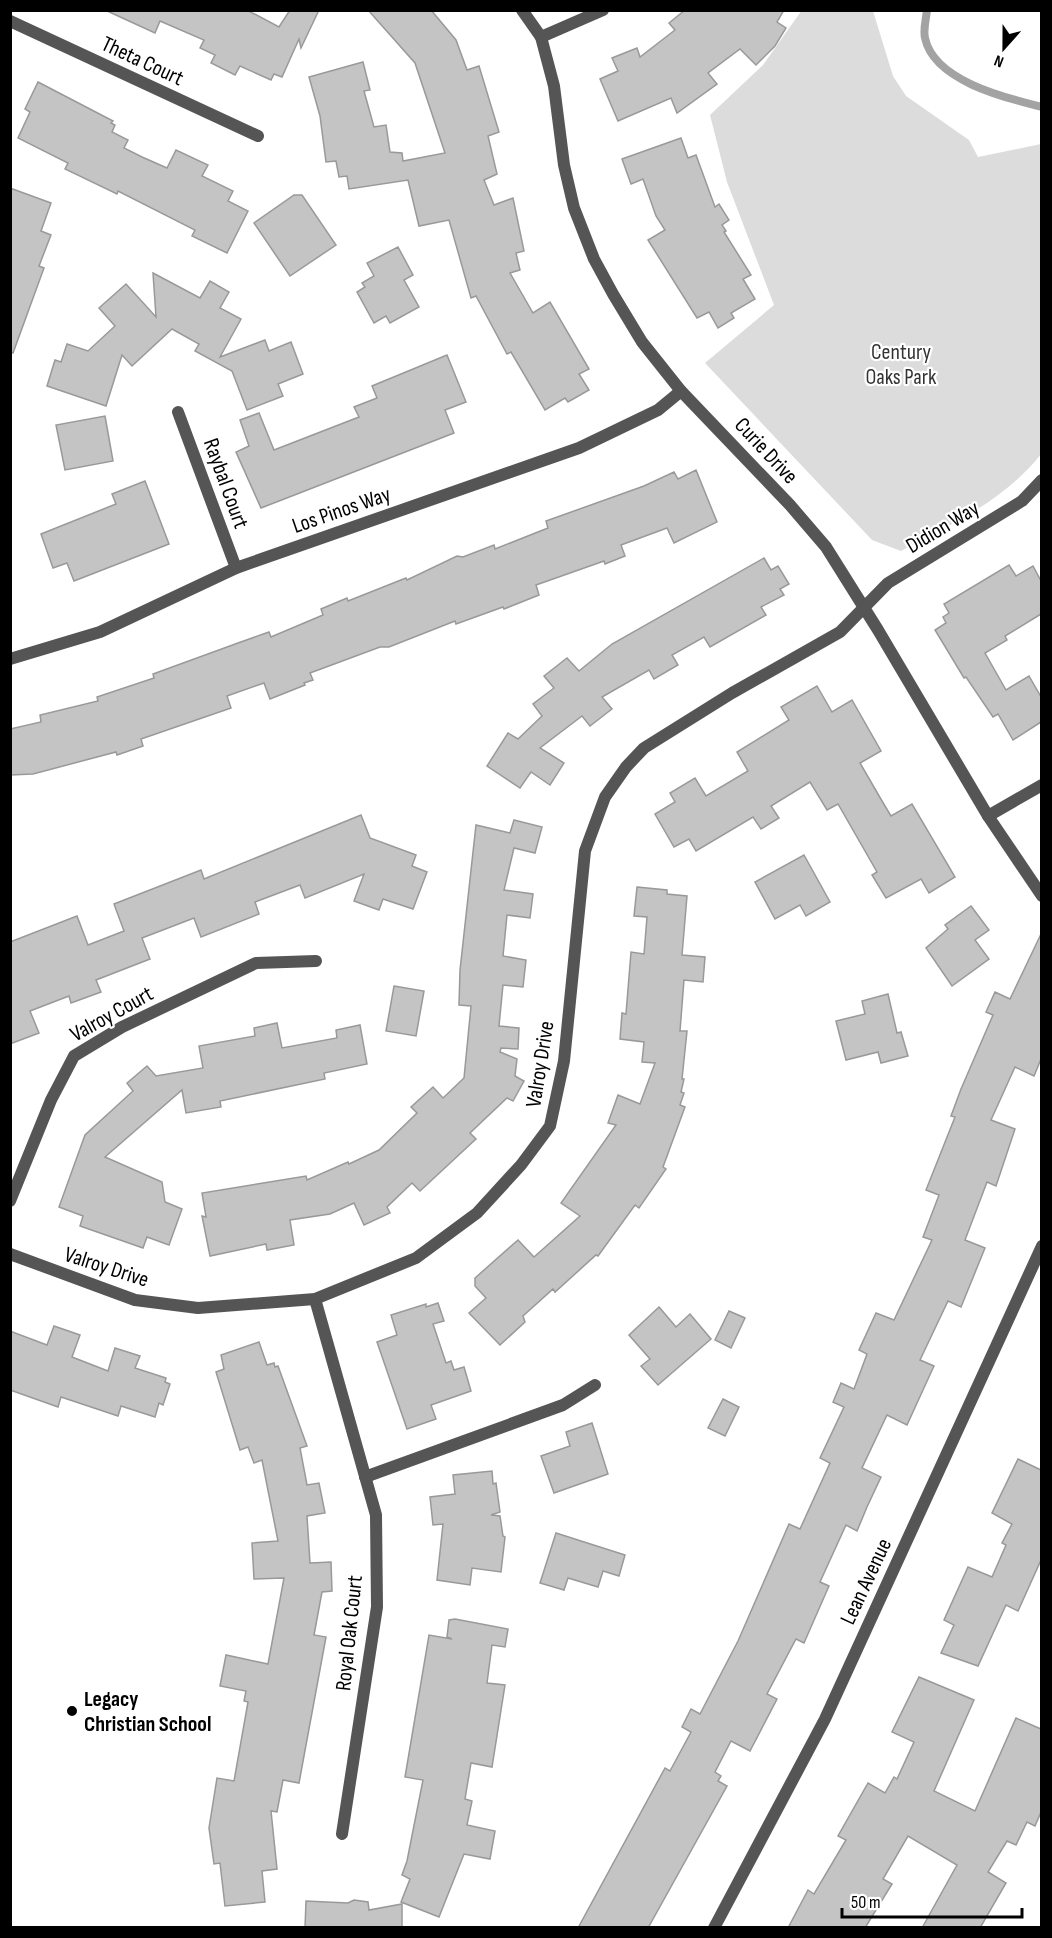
<svg xmlns="http://www.w3.org/2000/svg" width="1052" height="1938" viewBox="0 0 1052 1938" font-family="'Sofia Sans Condensed',sans-serif">
<style>
.green{fill:#dcdcdc}
.lines{fill:none;stroke-linecap:round;stroke-linejoin:round}
.stream{stroke:#a3a3a3;stroke-width:8}
.building{fill:#c4c4c4;stroke:#999;stroke-width:1.5}
.service{stroke:#555;stroke-width:12}
.minor{stroke:#555;stroke-width:12}
.tertiary{stroke:#555;stroke-width:12}
.poi-dot{fill:#000;stroke:#fff;stroke-width:2}
.labels{text-anchor:middle;stroke-width:4.5;stroke-linejoin:round;paint-order:stroke}
.street-label{font-size:22px;fill:#000;stroke:#fff}
.park-label{font-size:22px;fill:#333;stroke:#fff}
.poi-label{font-size:22px;font-weight:bold;fill:#000;stroke:#fff;text-anchor:start}
</style>
<rect width="100%" height="100%" fill="#fff"/>
<path class="green" d="M802,10L873,11L893,76L906,96L969,140L978,157L1041,144V454C1005,500 952,524 901,551L872,540L705,363L774,305L727,182L710,115L763,65Z"/>
<g class="lines">
<path class="stream" d="M927,10C926,20 923,29 925,38C934,81 1006,98 1042,107"/>
</g>
<g class="building">
<polygon points="105,10 247,10 279,27 290,10 319,10 301,48 299,39 282,77 274,74 271,80 240,66 235,75 211,63 215,55 200,48 204,40 160,21 155,33"/>
<polygon points="368,10 431,10 456,40 467,70 479,66 499,132 488,136 497,174 484,180 494,205 513,198 524,251 516,253 520,270 510,273 533,313 550,302 589,369 579,374 589,390 568,402 565,398 545,410 511,352 507,354 476,296 471,298 449,220 419,226 408,180 349,189 347,176 339,177 336,161 326,162 320,116 309,77 363,62 370,90 364,91 374,127 386,125 390,152 402,153 403,161 445,153 415,63"/>
<polygon points="685,10 784,10 777,22 786,28 775,46 756,65 740,49 708,73 717,84 677,113 671,98 618,121 600,79 618,71 612,58 637,48 640,57 675,30 669,23"/>
<polygon points="38,82 113,121 111,123 115,125 112,132 128,140 124,148 142,157 167,168 176,150 208,165 202,176 233,191 228,201 248,211 227,253 192,236 195,230 118,191 117,194 65,169 68,163 18,138 30,112 25,109"/>
<polygon points="681,138 688,158 696,155 715,207 719,204 729,220 722,225 726,231 724,232 751,275 743,279 755,299 731,313 734,318 718,328 709,312 697,318 648,240 665,230 656,216 643,179 631,184 622,159"/>
<polygon points="10,188 51,203 41,231 51,235 39,266 44,268 13,353 10,352"/>
<polygon points="294,195 302,195 336,245 290,276 254,223"/>
<polygon points="398,247 413,275 404,280 419,307 390,323 386,316 374,323 357,292 365,287 362,283 374,276 367,263"/>
<polygon points="153,273 200,298 210,281 229,292 220,308 241,319 220,357 265,340 269,351 291,342 303,374 278,384 283,396 247,410 232,371 195,351 199,344 172,329 132,366 122,355 106,406 47,386 55,360 61,362 67,344 88,351 115,326 99,308 126,284 156,317"/>
<polygon points="447,355 466,402 445,410 454,433 261,508 236,452 249,446 240,420 259,413 274,450 359,417 354,407 377,398 372,386"/>
<polygon points="105,416 113,461 65,470 56,425"/>
<polygon points="696,470 717,522 674,543 667,528 621,545 625,556 605,564 604,561 536,585 539,595 504,609 503,607 456,624 455,621 389,647 380,647 310,673 313,680 304,683 305,685 270,699 264,683 227,696 231,708 141,739 143,746 117,755 116,752 33,774 10,775 10,729 41,722 40,715 98,701 97,697 154,678 153,674 238,643 269,632 271,637 323,615 321,609 347,598 348,601 406,578 407,580 457,556 463,557 494,545 495,549 548,528 546,521 644,486 674,472 678,479"/>
<polygon points="145,481 169,544 74,581 67,563 53,568 41,534 116,504 112,494"/>
<polygon points="764,558 771,570 778,566 789,584 780,589 784,595 761,607 766,615 710,647 704,637 672,655 678,665 654,679 649,670 602,697 612,709 590,726 582,716 540,748 564,763 550,785 531,772 520,788 487,766 508,733 518,739 542,716 533,704 554,688 544,676 567,658 579,671 612,644"/>
<polygon points="1009,565 1016,576 1033,566 1041,581 1041,614 1005,636 1007,640 985,653 1006,690 1029,676 1041,697 1041,722 1013,740 998,714 993,717 966,677 964,678 935,630 946,623 943,617 949,613 944,604"/>
<polygon points="817,686 832,712 852,700 881,751 860,763 882,801 891,816 912,804 955,877 929,893 921,879 886,898 872,875 877,872 838,804 827,810 810,782 771,806 779,818 761,829 753,817 696,851 689,839 674,847 655,814 675,802 670,793 695,778 706,796 748,771 737,752 789,720 781,707"/>
<polygon points="361,815 370,838 416,855 412,866 427,872 413,909 383,899 379,910 354,901 364,874 305,898 300,885 255,902 259,914 201,937 194,918 142,938 150,959 96,980 101,992 71,1003 69,996 30,1011 39,1033 10,1044 10,942 77,916 88,945 124,931 114,904 201,870 204,879"/>
<polygon points="514,820 542,827 535,853 514,848 504,890 533,894 530,918 507,915 503,956 526,960 523,987 503,985 499,1026 519,1028 518,1049 501,1048 500,1052 517,1059 515,1076 524,1081 513,1101 507,1098 470,1133 476,1139 420,1191 412,1183 387,1207 390,1213 364,1225 354,1203 330,1214 290,1220 294,1245 267,1250 266,1244 210,1256 202,1216 206,1217 202,1193 306,1176 307,1180 348,1162 349,1164 379,1150 417,1113 411,1107 433,1087 443,1098 464,1078 471,1006 459,1005 460,970 476,825 510,833"/>
<polygon points="804,855 830,902 806,916 800,905 775,919 755,882"/>
<polygon points="637,887 667,890 667,894 687,896 682,955 705,957 703,982 684,980 680,1031 687,1031 682,1079 684,1079 681,1092 684,1093 680,1105 685,1107 663,1167 666,1169 639,1208 635,1205 598,1256 596,1255 555,1292 553,1289 523,1316 525,1322 500,1345 469,1313 486,1298 475,1286 475,1278 518,1240 534,1257 580,1216 561,1203 616,1125 608,1123 618,1095 640,1104 655,1063 642,1062 644,1042 620,1039 622,1013 626,1014 631,952 644,954 647,917 634,916"/>
<polygon points="971,906 989,930 975,940 989,959 952,986 926,948 948,929 945,925"/>
<polygon points="1041,934 1041,1059 1034,1076 1015,1067 991,1120 1015,1129 996,1186 987,1182 965,1240 985,1248 961,1307 948,1301 920,1360 934,1366 907,1425 887,1415 862,1468 881,1477 867,1507 857,1531 846,1525 820,1582 829,1586 804,1643 796,1639 767,1694 777,1699 750,1751 731,1741 715,1772 721,1776 718,1781 727,1786 648,1928 578,1928 665,1768 670,1771 691,1732 682,1727 691,1709 700,1714 738,1641 789,1524 800,1529 830,1463 820,1458 844,1407 833,1402 841,1383 854,1389 867,1354 859,1350 876,1313 894,1320 932,1240 923,1237 939,1195 926,1190 955,1117 951,1116 961,1089 993,1015 986,1012 995,992 1010,999"/>
<polygon points="394,986 424,991 416,1036 386,1031"/>
<polygon points="888,994 897,1033 901,1032 908,1056 881,1063 878,1052 846,1060 836,1021 865,1014 862,1001"/>
<polygon points="277,1023 282,1048 337,1038 336,1030 360,1025 367,1064 324,1073 325,1079 220,1101 221,1107 186,1113 182,1090 105,1157 162,1182 165,1202 182,1209 169,1245 147,1237 143,1248 80,1226 83,1216 59,1207 85,1135 133,1091 127,1083 147,1066 156,1076 203,1068 199,1046 255,1036 254,1028"/>
<polygon points="438,1303 444,1321 433,1324 446,1363 451,1361 454,1370 464,1367 471,1391 431,1405 436,1419 407,1429 377,1342 397,1335 391,1315 426,1304 426,1307"/>
<polygon points="659,1307 676,1327 690,1314 711,1339 658,1385 641,1366 650,1359 629,1335"/>
<polygon points="729,1311 745,1318 731,1348 715,1340"/>
<polygon points="54,1326 80,1335 72,1357 108,1371 115,1348 140,1356 135,1368 166,1378 165,1382 170,1384 163,1405 159,1403 155,1417 121,1406 118,1416 61,1397 58,1407 10,1390 10,1331 47,1345"/>
<polygon points="259,1342 267,1365 274,1363 275,1367 278,1366 307,1446 300,1448 307,1485 319,1483 325,1513 307,1516 310,1563 331,1562 332,1591 322,1592 314,1635 326,1637 299,1783 283,1780 277,1812 271,1811 277,1869 262,1871 265,1902 225,1906 220,1863 214,1864 209,1828 217,1778 234,1781 248,1702 244,1701 246,1691 220,1686 226,1655 268,1664 284,1578 254,1579 252,1543 278,1541 262,1460 254,1463 248,1447 240,1450 216,1372 224,1369 221,1355"/>
<polygon points="723,1399 739,1407 725,1436 708,1428"/>
<polygon points="592,1423 608,1474 554,1493 541,1456 570,1446 566,1432"/>
<polygon points="1018,1459 1041,1470 1041,1560 1018,1611 1006,1605 978,1666 941,1653 954,1625 944,1620 968,1567 992,1577 1006,1545 1002,1543 1012,1524 992,1513"/>
<polygon points="492,1471 493,1484 496,1483 500,1512 491,1515 500,1516 503,1536 505,1537 501,1572 472,1568 470,1585 437,1580 443,1524 433,1525 430,1497 455,1494 453,1475"/>
<polygon points="556,1533 625,1555 619,1576 603,1571 598,1587 568,1578 564,1590 540,1583"/>
<polygon points="455,1619 508,1629 505,1647 492,1645 487,1683 505,1685 492,1767 471,1763 465,1799 472,1801 467,1825 495,1831 490,1859 464,1854 439,1917 401,1902 410,1879 402,1875 407,1861 423,1780 405,1777 429,1635 452,1639 447,1637 449,1620"/>
<polygon points="919,1677 974,1700 934,1791 975,1811 1016,1718 1041,1729 1041,1812 1035,1826 1027,1822 1016,1845 1007,1841 988,1872 1006,1883 980,1928 922,1928 957,1865 908,1836 883,1879 892,1884 865,1928 788,1928 808,1890 814,1894 846,1840 838,1836 868,1783 885,1793 894,1777 897,1779 914,1742 892,1732"/>
<polygon points="354,1900 368,1902 369,1910 402,1904 402,1928 305,1928 306,1901 348,1903"/>
</g>
<g class="lines">
<polyline class="service" points="365,1477 563,1405 595,1385"/>
<g class="minor">
<polyline points="522,10 541,37 554,86 564,165 574,208 594,259 613,294 642,342 681,391 790,505 826,547 878,630 988,816 1042,896"/>
<polyline points="10,21 258,136"/>
<polyline points="541,37 603,10"/>
<polyline points="178,412 236,568"/>
<polyline points="10,659 100,632 236,568 579,448 658,410 681,391"/>
<polyline points="988,816 1042,785"/>
<polyline points="10,1201 51,1100 74,1056 122,1027 256,963 316,961"/>
<polyline points="10,1254 135,1300 198,1308 315,1299 416,1258 477,1213 521,1165 550,1126 564,1061 585,851 605,797 626,767 644,748 732,693 840,632 888,583 1022,501 1042,480"/>
<polyline points="315,1299 376,1515 377,1607 342,1834"/>
</g>
<polyline class="tertiary" points="714,1928 825,1719 1042,1246"/>
</g>
<circle class="poi-dot" cx="72" cy="1711" r="6"/>
<g class="labels">
<g class="street-label">
<text transform="translate(143 60) rotate(25)" y="8">Theta Court</text>
<text transform="translate(767 450) rotate(47)" y="8">Curie Drive</text>
<text transform="translate(227 483) rotate(70)" y="8">Raybal Court</text>
<text transform="translate(341 509) rotate(-19)" y="8">Los Pinos Way</text>
<text transform="translate(942 526) rotate(-31)" y="8">Didion Way</text>
<text transform="translate(111 1013) rotate(-29)" y="8">Valroy Court</text>
<text transform="translate(539 1064) rotate(-81)" y="8">Valroy Drive</text>
<text transform="translate(107 1266) rotate(18)" y="8">Valroy Drive</text>
<text transform="translate(865 1581) rotate(-65)" y="8">Lean Avenue</text>
<text transform="translate(348 1633) rotate(-84)" y="8">Royal Oak Court</text>
</g>
<g class="park-label">
<text x="901" y="359">Century<tspan x="901" dy="25">Oaks Park</tspan></text>
</g>
<g class="poi-label">
<text x="84" y="1706">Legacy<tspan x="84" dy="25">Christian School</tspan></text>
</g>
</g>
<rect width="1052" height="1938" fill="none" stroke="#000000" stroke-width="24"/>
<g transform="translate(1004 48) rotate(201)" stroke="#ffffff" stroke-width="4.5" paint-order="stroke">
<path d="M0-4.5L10 22L0 15L-10 22Z" fill="#000000"/>
<text y="-9" font-size="16" font-weight="bold" text-anchor="middle" fill="#000000">N</text>
</g>
<path d="M842 1908v9h180v-9" fill="none" stroke="#000000" stroke-width="3"/>
<text x="851" y="1908" font-size="18" fill="#000000" stroke="#ffffff" stroke-width="4.5" paint-order="stroke">50 m</text>
</svg>
